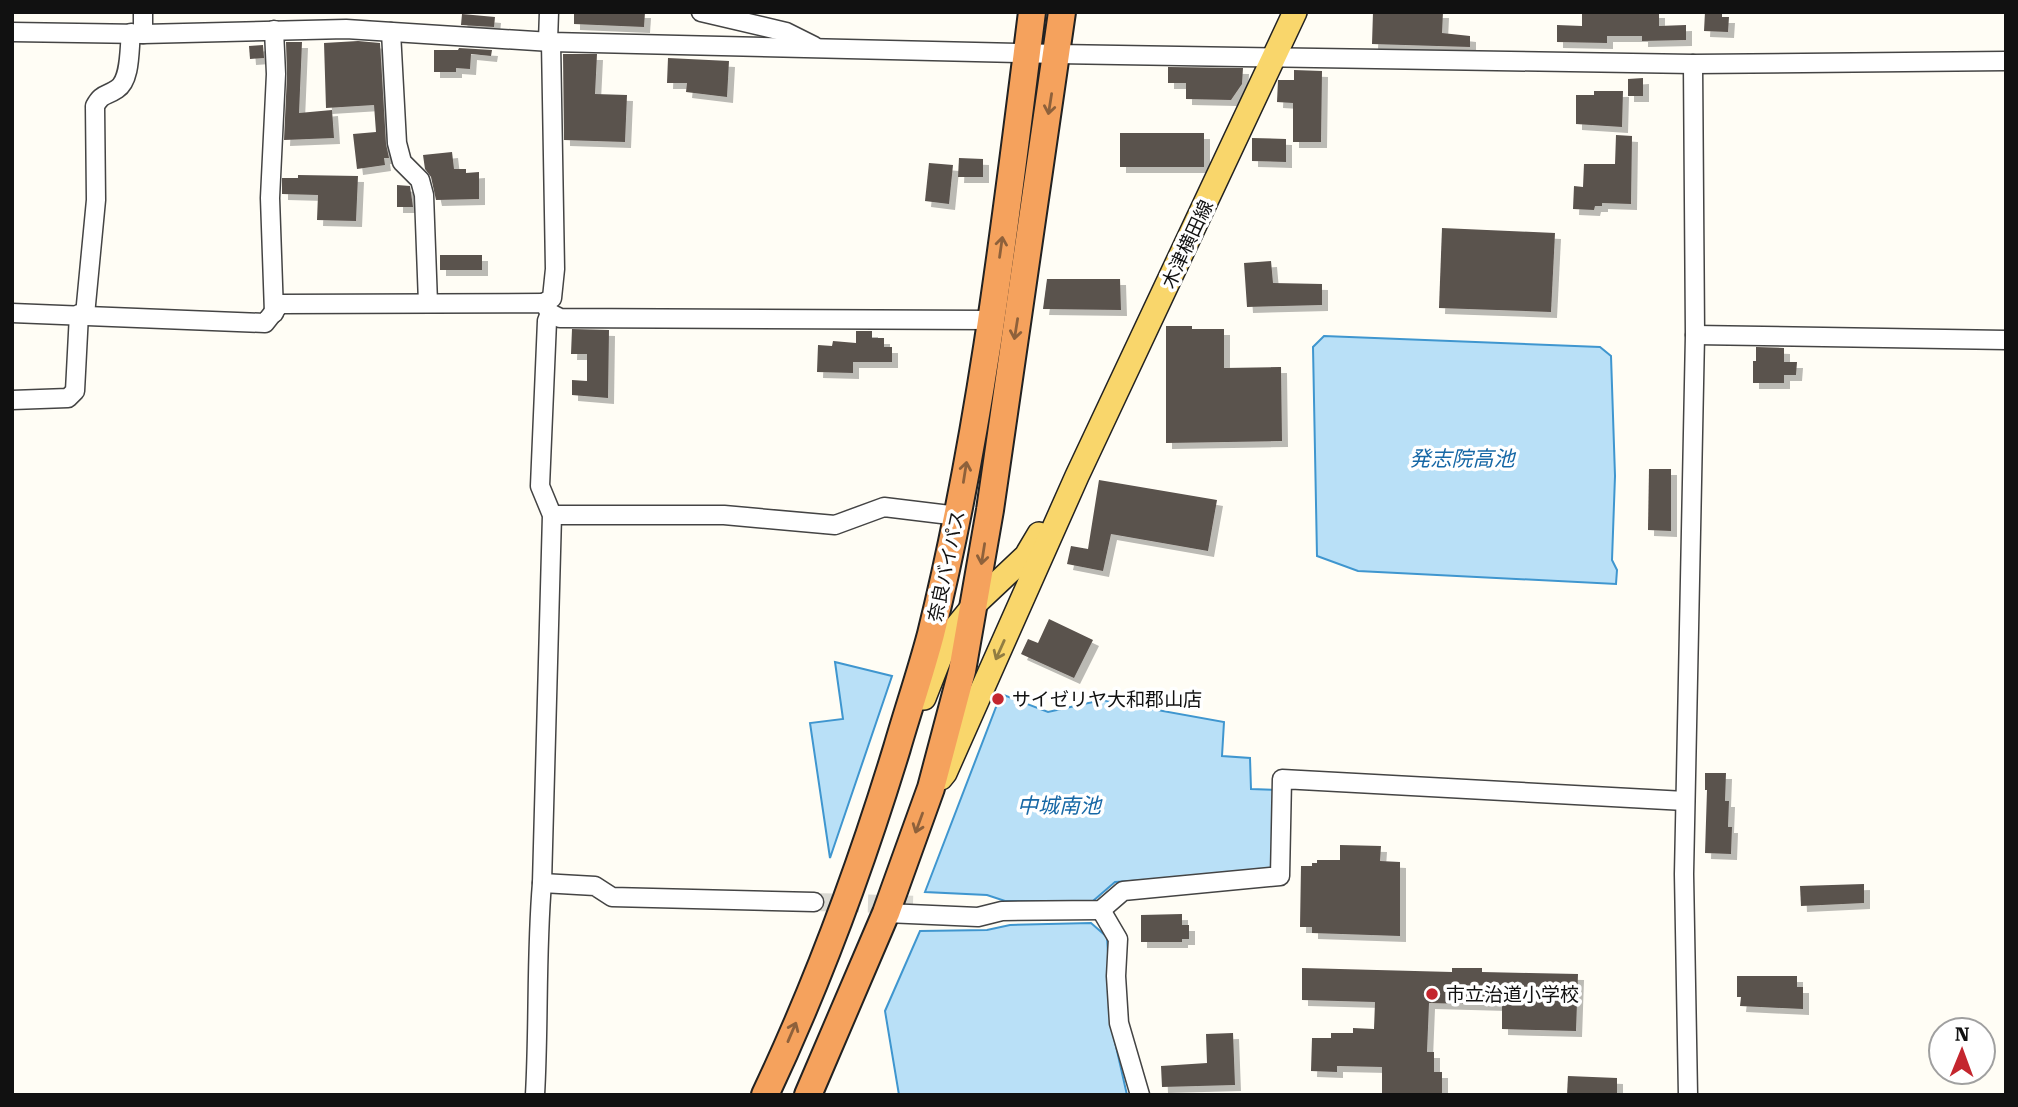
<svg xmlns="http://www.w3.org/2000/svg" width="2018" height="1107" viewBox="0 0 2018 1107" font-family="'Roboto Serif','Noto Sans JP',serif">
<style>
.water{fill:#b9e0f7;stroke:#3f96cf;stroke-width:2}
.building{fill:#5a524d;filter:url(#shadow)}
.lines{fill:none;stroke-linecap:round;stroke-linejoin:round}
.minor-tunnel{stroke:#dbdad3;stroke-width:18;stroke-dasharray:18 9;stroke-linecap:butt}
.minor-casing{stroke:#444;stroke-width:21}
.major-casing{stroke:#222;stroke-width:26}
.highway-casing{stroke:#222;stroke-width:30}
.minor{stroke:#fff;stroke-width:18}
.major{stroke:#f9d66b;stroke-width:23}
.highway{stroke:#f5a25d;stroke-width:26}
.oneway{stroke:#8e613b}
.oneway2{stroke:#917d42}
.poi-dot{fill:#c4262e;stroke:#fff;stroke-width:2.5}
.labels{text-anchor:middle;stroke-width:7;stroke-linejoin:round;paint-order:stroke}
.street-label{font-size:19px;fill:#111;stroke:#fff}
.poi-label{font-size:19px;fill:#111;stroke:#fff;text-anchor:start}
.water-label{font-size:21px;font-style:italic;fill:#1768a6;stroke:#fff}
</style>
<defs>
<filter id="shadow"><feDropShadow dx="6" dy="6" stdDeviation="0" flood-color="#0004"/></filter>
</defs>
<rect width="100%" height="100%" fill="#fffdf5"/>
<g class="water">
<polygon points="1324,336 1600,347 1611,356 1615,476 1612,560 1617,570 1616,584 1358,571 1317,556 1313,347"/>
<polygon points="835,662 892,676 830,858 810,723 843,719"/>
<polygon points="1001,694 1048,712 1102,700 1224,722 1222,756 1250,758 1251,789 1276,790 1274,868 1271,872 1115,882 1093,901 1005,901 987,895 925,892"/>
<polygon points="1091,923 1107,937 1113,1033 1127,1095 899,1095 885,1011 920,931 987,930 1010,925"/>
</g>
<g class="building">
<polygon points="574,12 645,12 644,27 574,24"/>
<polygon points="1373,12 1443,12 1442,33 1470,36 1470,47 1372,44"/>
<polygon points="1582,12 1659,12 1659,26 1686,25 1686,40 1642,41 1642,36 1607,36 1607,43 1557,42 1557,25 1582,26"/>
<polygon points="1705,12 1722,13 1722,17 1729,17 1728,32 1704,31"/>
<polygon points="462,14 495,17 494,27 461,25"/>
<polygon points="358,41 380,43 386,144 389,158 384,158 385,165 357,169 353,134 376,132 374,105 326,108 324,43"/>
<polygon points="286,42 302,42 299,113 332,110 334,138 284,140 287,75"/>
<polygon points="263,45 264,58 250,59 249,46"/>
<polygon points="459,48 492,50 491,56 471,54 470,69 456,68 456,72 434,72 434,50 458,50"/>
<polygon points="563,54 597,54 595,94 627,95 625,142 564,140"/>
<polygon points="668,58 729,61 727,97 686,92 687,83 667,83"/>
<polygon points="1168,67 1243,68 1242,84 1231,100 1186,99 1186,83 1168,83"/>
<polygon points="1294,70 1322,71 1321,142 1293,142 1293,103 1277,102 1278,80 1294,80"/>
<polygon points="1643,78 1643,96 1628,96 1628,79"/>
<polygon points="1594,91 1623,91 1622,127 1576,124 1576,95 1594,95"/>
<rect x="1120" y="133" width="84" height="34"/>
<polygon points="1616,135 1632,136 1631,204 1602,203 1602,206 1595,206 1594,210 1573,209 1574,186 1583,187 1584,164 1615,164"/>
<polygon points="1252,138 1286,139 1286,162 1252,161"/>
<polygon points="452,152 454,169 466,169 466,173 479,172 479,199 436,200 431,177 425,169 423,155"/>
<polygon points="959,158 983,159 983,177 958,177"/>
<polygon points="929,163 953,165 949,204 925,201"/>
<polygon points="298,175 358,176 356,221 317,220 318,195 282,194 282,178 298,178"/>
<polygon points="397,185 410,186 413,207 397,207"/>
<polygon points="1442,228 1555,233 1551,312 1439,308"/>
<rect x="440" y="255" width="42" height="15"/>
<polygon points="1271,261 1273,283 1322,284 1322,305 1247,307 1244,263"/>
<polygon points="1047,279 1120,279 1121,310 1043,309"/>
<polygon points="1166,326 1192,326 1192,329 1224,329 1224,368 1281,367 1282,441 1166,443"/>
<polygon points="572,329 609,330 608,398 572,395 572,380 587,381 587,354 571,354"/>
<polygon points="856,331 872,331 872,338 884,338 884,347 892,347 892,362 853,362 853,373 817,372 818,345 832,346 833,341 856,343"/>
<polygon points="1756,347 1784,348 1784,362 1797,362 1796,375 1784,375 1784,383 1753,383 1753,361 1756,361"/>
<polygon points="1649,469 1671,469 1671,531 1648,530"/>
<polygon points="1099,480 1217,500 1208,551 1111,534 1103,571 1067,564 1071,546 1088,549"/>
<polygon points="1049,619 1093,640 1074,678 1021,654 1028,639 1038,643"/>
<polygon points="1705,773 1726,773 1725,801 1729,801 1728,827 1732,827 1731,854 1705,853 1707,790 1705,790"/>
<polygon points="1340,845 1381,846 1380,861 1400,862 1400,936 1312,933 1312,927 1300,927 1301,866 1312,866 1312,863 1317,863 1317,860 1340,860"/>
<polygon points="1864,884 1864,903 1801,906 1800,886"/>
<polygon points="1182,914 1182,925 1189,925 1189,939 1182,939 1182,942 1141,942 1141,915"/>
<polygon points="1302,968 1452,972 1452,968 1482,968 1482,972 1578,974 1576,1031 1502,1029 1502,1005 1429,1003 1427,1052 1434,1052 1434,1072 1442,1072 1442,1095 1382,1095 1382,1067 1337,1066 1337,1072 1311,1071 1312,1038 1331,1038 1331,1033 1353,1033 1353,1028 1374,1029 1375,1002 1302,1000"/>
<polygon points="1737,976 1797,976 1797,987 1803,987 1803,1009 1740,1006 1741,997 1737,997"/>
<polygon points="1233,1033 1235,1085 1162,1087 1161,1066 1207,1063 1206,1034"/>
<polygon points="1568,1076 1617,1078 1617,1095 1567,1095"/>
</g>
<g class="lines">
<polyline class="minor-tunnel" points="814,902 919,905"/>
<g class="minor-casing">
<g id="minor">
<polyline points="701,12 786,32 814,46"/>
<polyline points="274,30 276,74 270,198 274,313"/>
<polyline points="12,32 143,34 346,29 551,42 1057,54 1693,64 2006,61"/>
<polyline points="391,32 397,143 402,162 420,180 424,195 428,303"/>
<polyline points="143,34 143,12"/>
<polyline points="548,41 549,12"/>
<polyline points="544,303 552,298 555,269 551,42"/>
<polyline points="12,313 265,323 280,304 544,303 550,313 560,318 990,320"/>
<path d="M85,315L96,200L95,106C102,93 105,97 117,89C131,80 129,49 131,33"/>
<polyline points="1695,335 2006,340"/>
<polyline points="12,400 68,398 75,391 79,314"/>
<polyline points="552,515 724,515 835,525 884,507 958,516"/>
<polyline points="542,883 595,886 612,897 814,902"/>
<polyline points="1101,910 1118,939 1116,976 1119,1023 1140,1095"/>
<polyline points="886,913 978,917 1002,911 1101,910 1123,891 1280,876 1282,779 1685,801"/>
<path d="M535,1095C539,1024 536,954 542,883L552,515L540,486L547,321L550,313"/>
<polyline points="1688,1095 1684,874 1695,335 1693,64"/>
</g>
</g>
<g class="major-casing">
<g id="major">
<polyline points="924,698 948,637 975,604 1026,556 1039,534"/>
<polyline points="941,778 945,773 1077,476 1295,12"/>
</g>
</g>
<g class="highway-casing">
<g id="highway">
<path d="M765,1095C818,983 861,866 897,748C908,710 921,672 931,634C981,432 1006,219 1032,12"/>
<polyline points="808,1095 886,913 931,788 962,671 990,510 1062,12"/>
</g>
</g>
<use href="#minor" class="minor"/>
<use href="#major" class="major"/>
<use href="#highway" class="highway"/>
</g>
<defs><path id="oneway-shaft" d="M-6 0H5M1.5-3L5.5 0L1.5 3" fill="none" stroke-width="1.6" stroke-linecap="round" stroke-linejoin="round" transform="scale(1.75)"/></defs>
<g class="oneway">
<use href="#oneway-shaft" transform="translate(1050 104) rotate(99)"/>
<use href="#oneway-shaft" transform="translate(1001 247) rotate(-82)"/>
<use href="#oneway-shaft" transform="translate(1016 329) rotate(99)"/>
<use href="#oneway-shaft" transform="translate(965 472) rotate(-81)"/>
<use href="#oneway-shaft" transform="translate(983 554) rotate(99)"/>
<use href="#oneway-shaft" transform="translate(919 823) rotate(110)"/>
<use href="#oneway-shaft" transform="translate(792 1032) rotate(-67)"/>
</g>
<use class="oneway2" href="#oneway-shaft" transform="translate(1000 650) rotate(114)"/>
<g class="poi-dot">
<circle cx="998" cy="699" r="7"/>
<circle cx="1432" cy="994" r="7"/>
</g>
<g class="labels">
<g class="street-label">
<text transform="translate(1187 244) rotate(-65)" y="7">木津横田線</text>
<text transform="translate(946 566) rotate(-78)" y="7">奈良バイパス</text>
</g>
<g class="poi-label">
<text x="1012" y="706">サイゼリヤ大和郡山店</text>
<text x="1446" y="1001">市立治道小学校</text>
</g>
<g class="water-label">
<text x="1462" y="466">発志院高池</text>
<text x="1059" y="813">中城南池</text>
</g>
</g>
<rect width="2018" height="1107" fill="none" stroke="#111111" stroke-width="28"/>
<g transform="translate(1962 1051) rotate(1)"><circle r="33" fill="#ffffff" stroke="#a0a0a0" stroke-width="2"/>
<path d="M0-5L12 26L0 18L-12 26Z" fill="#c4262e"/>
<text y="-10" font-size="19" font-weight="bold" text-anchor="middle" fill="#111111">N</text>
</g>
</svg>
